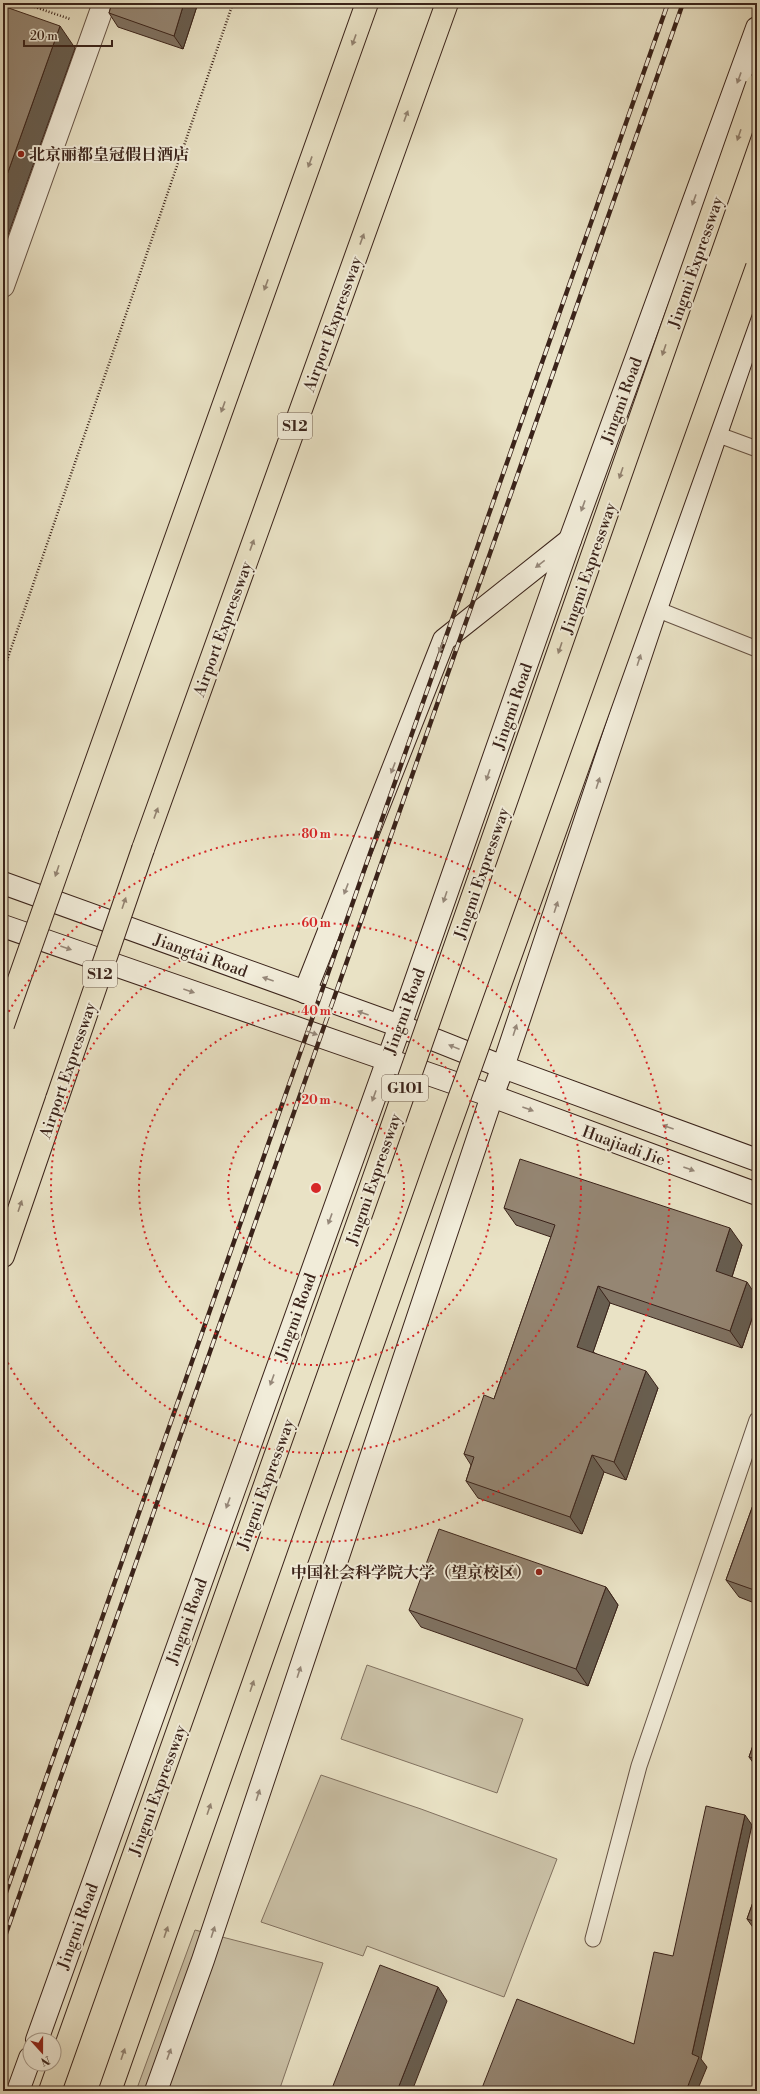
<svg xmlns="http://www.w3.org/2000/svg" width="760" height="2094" viewBox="0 0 760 2094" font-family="'Libre Bodoni','Noto Serif SC',serif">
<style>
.green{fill:#cbc2a8;stroke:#827261}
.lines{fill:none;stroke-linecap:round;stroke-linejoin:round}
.service-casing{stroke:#665345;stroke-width:17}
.minor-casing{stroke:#665345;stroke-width:24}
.secondary-casing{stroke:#3a231a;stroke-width:24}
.motorway-casing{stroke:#3a231a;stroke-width:24}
.path{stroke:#3a231a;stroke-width:2.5;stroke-dasharray:1 2;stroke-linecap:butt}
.service{stroke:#f1ecd9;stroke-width:15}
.minor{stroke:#f1ecd9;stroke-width:22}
.secondary{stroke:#f1ecd9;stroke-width:22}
.motorway{stroke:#e9e2c5;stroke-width:22}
.rail-casing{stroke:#3a231a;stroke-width:4.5}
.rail{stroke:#f1ecd9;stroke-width:3;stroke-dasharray:9;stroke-linecap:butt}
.trunk-bridge-casing{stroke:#3a231a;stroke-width:24;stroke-linecap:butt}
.motorway-bridge-casing{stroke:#3a231a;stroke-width:24;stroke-linecap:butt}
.trunk-bridge{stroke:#e9e2c5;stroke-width:22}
.motorway-bridge{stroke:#e9e2c5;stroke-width:22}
.wall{fill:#807363;stroke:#3a231a}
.shaded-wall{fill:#685e50;stroke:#3a231a}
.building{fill:#958673;stroke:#3a231a}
.oneway{fill:#928270}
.oneway2{fill:#96887a}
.ring{fill:none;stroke:#d62828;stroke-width:2;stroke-dasharray:2 4}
.poi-dot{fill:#8f2418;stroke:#f1ecd9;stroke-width:1.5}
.labels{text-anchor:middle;stroke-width:4;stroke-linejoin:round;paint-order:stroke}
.shield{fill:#f1ecd9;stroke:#715f53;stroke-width:1}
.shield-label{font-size:15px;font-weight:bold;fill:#3a231a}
.poi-label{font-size:16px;font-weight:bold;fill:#3a231a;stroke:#f1ecd9;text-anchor:start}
.street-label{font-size:16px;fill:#3a231a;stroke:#f1ecd9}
.centre{fill:#d62828;stroke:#f1ecd9;stroke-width:2}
.ring-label{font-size:12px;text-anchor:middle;font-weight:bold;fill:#d62828;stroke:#f1ecd9;stroke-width:4;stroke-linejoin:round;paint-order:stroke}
</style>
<rect width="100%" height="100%" fill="#e9e2c5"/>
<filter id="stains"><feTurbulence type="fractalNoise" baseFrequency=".005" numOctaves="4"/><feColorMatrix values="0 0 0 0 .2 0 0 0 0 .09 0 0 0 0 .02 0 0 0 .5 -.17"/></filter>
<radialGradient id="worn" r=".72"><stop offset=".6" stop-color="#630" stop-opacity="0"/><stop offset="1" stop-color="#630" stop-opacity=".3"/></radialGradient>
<g class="green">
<polygon points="367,1665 523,1719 497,1793 341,1739"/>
<polygon points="321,1775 421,1809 557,1859 504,1997 367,1946 363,1956 261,1922"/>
<polygon points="195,1930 323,1963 279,2091 136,2091"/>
</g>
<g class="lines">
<g class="service-casing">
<g id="service">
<polyline points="716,434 757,449"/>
<polyline points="656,609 757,649"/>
<polyline points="593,1939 639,1766 757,1420"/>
</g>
</g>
<g class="minor-casing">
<polyline id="minor" points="3,286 104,3"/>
</g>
<g class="secondary-casing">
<g id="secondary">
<polyline points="3,883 400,1026 503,1067 757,1160"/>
<polyline points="3,926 492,1096 757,1194"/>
<polyline points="305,992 444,640 570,540"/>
<polyline points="37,2040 400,1026 570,540 757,28"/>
<polyline points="18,2091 30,2058"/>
<polyline points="156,2091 203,1960 492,1096 503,1067 656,609 757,314"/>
</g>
</g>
<g class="motorway-casing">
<g id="motorway">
<polyline points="70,835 367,3"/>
<polyline points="143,849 447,3"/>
<polyline points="3,1256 57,1099"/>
</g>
</g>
<g class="path">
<polyline points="23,3 70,19"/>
<polyline points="3,672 233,3"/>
</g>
<use href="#service" class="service"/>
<use href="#minor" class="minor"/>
<use href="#secondary" class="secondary"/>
<use href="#motorway" class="motorway"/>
<g class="rail-casing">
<g id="rail">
<polyline points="3,1901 668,3"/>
<polyline points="3,1942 683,3"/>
</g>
</g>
<use href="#rail" class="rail"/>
<g class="trunk-bridge-casing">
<g id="trunk-bridge">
<polyline points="50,2091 387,1141 757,85"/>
<polyline points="110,2091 439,1155 757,267"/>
</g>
</g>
<g class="motorway-bridge-casing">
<g id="motorway-bridge">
<polyline points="3,1025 70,835"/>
<polyline points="57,1099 143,849"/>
</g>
</g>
<use href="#trunk-bridge" class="trunk-bridge"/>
<use href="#motorway-bridge" class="motorway-bridge"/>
</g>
<g class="wall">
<polygon points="112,3 198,3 183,49 118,27 109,13"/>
<polygon points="504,1208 742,1245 732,1277 757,1297 757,1304 742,1348 610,1303 593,1352 658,1388 626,1480 604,1472 582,1534 478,1498 466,1481 471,1465 464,1454 494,1399 551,1237 516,1225"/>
<polygon points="757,1494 757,1604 739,1597 726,1580"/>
<polygon points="606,1587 618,1605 588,1686 421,1627 409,1610"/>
<polygon points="757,1734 757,1768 749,1757"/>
<polygon points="757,1891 757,1933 747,1919"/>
</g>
<g class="shaded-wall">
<polygon points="184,3 198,3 183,49 174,36"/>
<polygon points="60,26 75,48 3,249 3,186"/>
<polygon points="730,1228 742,1245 728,1289 716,1271"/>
<polygon points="747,1282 757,1297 757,1304 742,1348 730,1331"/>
<polygon points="598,1286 610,1303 589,1364 577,1347"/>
<polygon points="646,1371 658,1388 626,1480 614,1462"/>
<polygon points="592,1455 604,1472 582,1534 570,1517"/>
<polygon points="606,1587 618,1605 588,1686 576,1669"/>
<polygon points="745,1815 752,1825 701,2059 707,2067 697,2091 686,2091 692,2054"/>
<polygon points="438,1987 447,2001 412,2091 397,2091"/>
</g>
<g class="building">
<polygon points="112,3 184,3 174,36 109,13"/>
<polygon points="3,6 60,26 3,186"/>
<polygon points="520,1159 730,1228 716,1271 747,1282 730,1331 598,1286 577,1347 646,1371 614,1462 592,1455 570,1517 466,1481 474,1457 464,1454 484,1395 494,1399 555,1225 504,1208"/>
<polygon points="757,1494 757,1591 726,1580"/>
<polygon points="439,1529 606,1587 576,1669 409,1610"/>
<polygon points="757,1734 757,1759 749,1757"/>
<polygon points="706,1806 745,1815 692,2054 699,2057 686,2091 477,2091 479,2087 482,2088 517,1999 634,2044 654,1952 673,1956"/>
<polygon points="757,1891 757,1922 747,1919"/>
<polygon points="380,1965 438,1987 397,2091 331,2091"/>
</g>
<defs><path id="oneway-solid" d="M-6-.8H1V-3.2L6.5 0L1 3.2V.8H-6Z"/></defs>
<g class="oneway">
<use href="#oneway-solid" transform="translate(354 40) rotate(110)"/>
<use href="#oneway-solid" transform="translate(406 116) rotate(-70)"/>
<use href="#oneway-solid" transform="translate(739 135) rotate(109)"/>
<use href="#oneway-solid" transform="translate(310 162) rotate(110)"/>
<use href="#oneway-solid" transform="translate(362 239) rotate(-70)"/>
<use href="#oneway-solid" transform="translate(266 285) rotate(110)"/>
<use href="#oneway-solid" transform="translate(664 350) rotate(109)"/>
<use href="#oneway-solid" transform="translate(223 407) rotate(110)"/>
<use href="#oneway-solid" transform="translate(621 473) rotate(109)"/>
<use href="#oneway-solid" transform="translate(252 545) rotate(-70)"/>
<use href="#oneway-solid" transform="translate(560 648) rotate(109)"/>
<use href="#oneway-solid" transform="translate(156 813) rotate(-70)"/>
<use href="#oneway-solid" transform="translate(57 871) rotate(109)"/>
<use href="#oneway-solid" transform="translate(124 903) rotate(-71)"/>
<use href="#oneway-solid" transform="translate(20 1206) rotate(-71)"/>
<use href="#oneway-solid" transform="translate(252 1686) rotate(-71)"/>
<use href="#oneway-solid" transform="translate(209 1809) rotate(-71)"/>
<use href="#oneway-solid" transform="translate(166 1932) rotate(-71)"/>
<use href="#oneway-solid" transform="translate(123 2054) rotate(-71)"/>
</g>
<g class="oneway2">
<use href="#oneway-solid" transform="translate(739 78) rotate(110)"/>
<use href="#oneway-solid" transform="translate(694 200) rotate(110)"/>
<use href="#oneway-solid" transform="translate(583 506) rotate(110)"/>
<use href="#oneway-solid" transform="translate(540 564) rotate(142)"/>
<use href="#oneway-solid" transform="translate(441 647) rotate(111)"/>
<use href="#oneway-solid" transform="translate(639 660) rotate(-72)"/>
<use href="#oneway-solid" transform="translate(393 768) rotate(111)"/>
<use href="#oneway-solid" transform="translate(488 775) rotate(109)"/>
<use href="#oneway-solid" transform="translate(598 783) rotate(-72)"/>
<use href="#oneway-solid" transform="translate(346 889) rotate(111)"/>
<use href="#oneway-solid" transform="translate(445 897) rotate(109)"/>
<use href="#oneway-solid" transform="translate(556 907) rotate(-72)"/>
<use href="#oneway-solid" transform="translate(66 948) rotate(19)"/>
<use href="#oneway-solid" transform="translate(268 979) rotate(-161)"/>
<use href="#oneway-solid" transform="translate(189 991) rotate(19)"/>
<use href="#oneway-solid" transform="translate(363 1013) rotate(-160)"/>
<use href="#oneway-solid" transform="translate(515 1030) rotate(-72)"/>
<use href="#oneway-solid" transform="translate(312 1033) rotate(19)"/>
<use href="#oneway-solid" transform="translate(454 1047) rotate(-158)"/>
<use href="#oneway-solid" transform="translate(374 1096) rotate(110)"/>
<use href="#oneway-solid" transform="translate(528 1109) rotate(20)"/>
<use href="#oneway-solid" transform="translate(668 1127) rotate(-160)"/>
<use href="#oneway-solid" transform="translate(689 1169) rotate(20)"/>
<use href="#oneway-solid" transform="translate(330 1219) rotate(110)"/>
<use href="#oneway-solid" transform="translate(272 1380) rotate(110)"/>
<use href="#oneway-solid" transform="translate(228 1503) rotate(110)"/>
<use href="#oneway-solid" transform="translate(299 1672) rotate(-72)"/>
<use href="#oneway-solid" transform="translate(258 1795) rotate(-72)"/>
<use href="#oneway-solid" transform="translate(213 1932) rotate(-72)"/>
<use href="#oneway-solid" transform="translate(169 2054) rotate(-70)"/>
</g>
<g class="ring">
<circle cx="316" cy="1188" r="88"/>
<circle cx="316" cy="1188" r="177"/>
<circle cx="316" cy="1188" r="265"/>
<path d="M3 1022A354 354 0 1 1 3 1354"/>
</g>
<g class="poi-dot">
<circle cx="21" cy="154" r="4"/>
<circle cx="539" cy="1572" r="4"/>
</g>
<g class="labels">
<g class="shield">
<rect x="278" y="413" width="34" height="26" rx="3"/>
<rect x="83" y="961" width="34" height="26" rx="3"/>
<rect x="382" y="1075" width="46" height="26" rx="3"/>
</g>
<g class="shield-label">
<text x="295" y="431">S12</text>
<text x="100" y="979">S12</text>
<text x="405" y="1093">G101</text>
</g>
<g class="poi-label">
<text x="29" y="160">北京丽都皇冠假日酒店</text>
<text x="531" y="1578" text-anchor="end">中国社会科学院大学（望京校区）</text>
</g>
<g class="street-label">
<text transform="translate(695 262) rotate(-71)" y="6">Jingmi Expressway</text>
<text transform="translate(332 324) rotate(-70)" y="6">Airport Expressway</text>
<text transform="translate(621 400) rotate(-70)" y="6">Jingmi Road</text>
<text transform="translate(588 568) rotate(-71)" y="6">Jingmi Expressway</text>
<text transform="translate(222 629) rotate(-70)" y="6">Airport Expressway</text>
<text transform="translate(512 706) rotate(-71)" y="6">Jingmi Road</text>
<text transform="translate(481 873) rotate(-71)" y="6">Jingmi Expressway</text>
<text transform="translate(201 955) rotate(20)" y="6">Jiangtai Road</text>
<text transform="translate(404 1011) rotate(-70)" y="6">Jingmi Road</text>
<text transform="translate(67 1070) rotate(-71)" y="6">Airport Expressway</text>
<text transform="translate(624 1145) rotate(20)" y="6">Huajiadi Jie</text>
<text transform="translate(373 1179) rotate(-71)" y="6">Jingmi Expressway</text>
<text transform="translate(295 1316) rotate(-70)" y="6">Jingmi Road</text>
<text transform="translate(265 1484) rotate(-70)" y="6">Jingmi Expressway</text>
<text transform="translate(186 1621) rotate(-70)" y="6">Jingmi Road</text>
<text transform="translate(157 1790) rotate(-70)" y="6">Jingmi Expressway</text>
<text transform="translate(77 1926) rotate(-70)" y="6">Jingmi Road</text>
</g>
</g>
<circle cx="316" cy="1188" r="6" class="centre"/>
<g class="ring-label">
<text x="316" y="838">80 m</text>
<text x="316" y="927">60 m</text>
<text x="316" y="1015">40 m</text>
<text x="316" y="1104">20 m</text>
</g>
<rect width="760" height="2094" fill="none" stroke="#e9e2c5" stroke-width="16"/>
<rect x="4" y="4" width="752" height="2086" fill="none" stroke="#3a231a" stroke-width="2"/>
<rect x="8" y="8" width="744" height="2078" fill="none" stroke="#3a231a"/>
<g transform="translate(42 2052) rotate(159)"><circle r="19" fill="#f1ecd9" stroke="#a89c8d"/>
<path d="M0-3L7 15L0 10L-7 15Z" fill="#8f2418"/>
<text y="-6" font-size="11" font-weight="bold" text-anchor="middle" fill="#3a231a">N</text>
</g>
<path d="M24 40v6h88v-6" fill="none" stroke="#3a231a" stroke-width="2"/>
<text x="30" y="40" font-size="12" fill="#3a231a" stroke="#f1ecd9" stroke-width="3" paint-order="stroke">20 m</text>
<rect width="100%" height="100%" filter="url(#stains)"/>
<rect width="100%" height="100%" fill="url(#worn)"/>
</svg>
